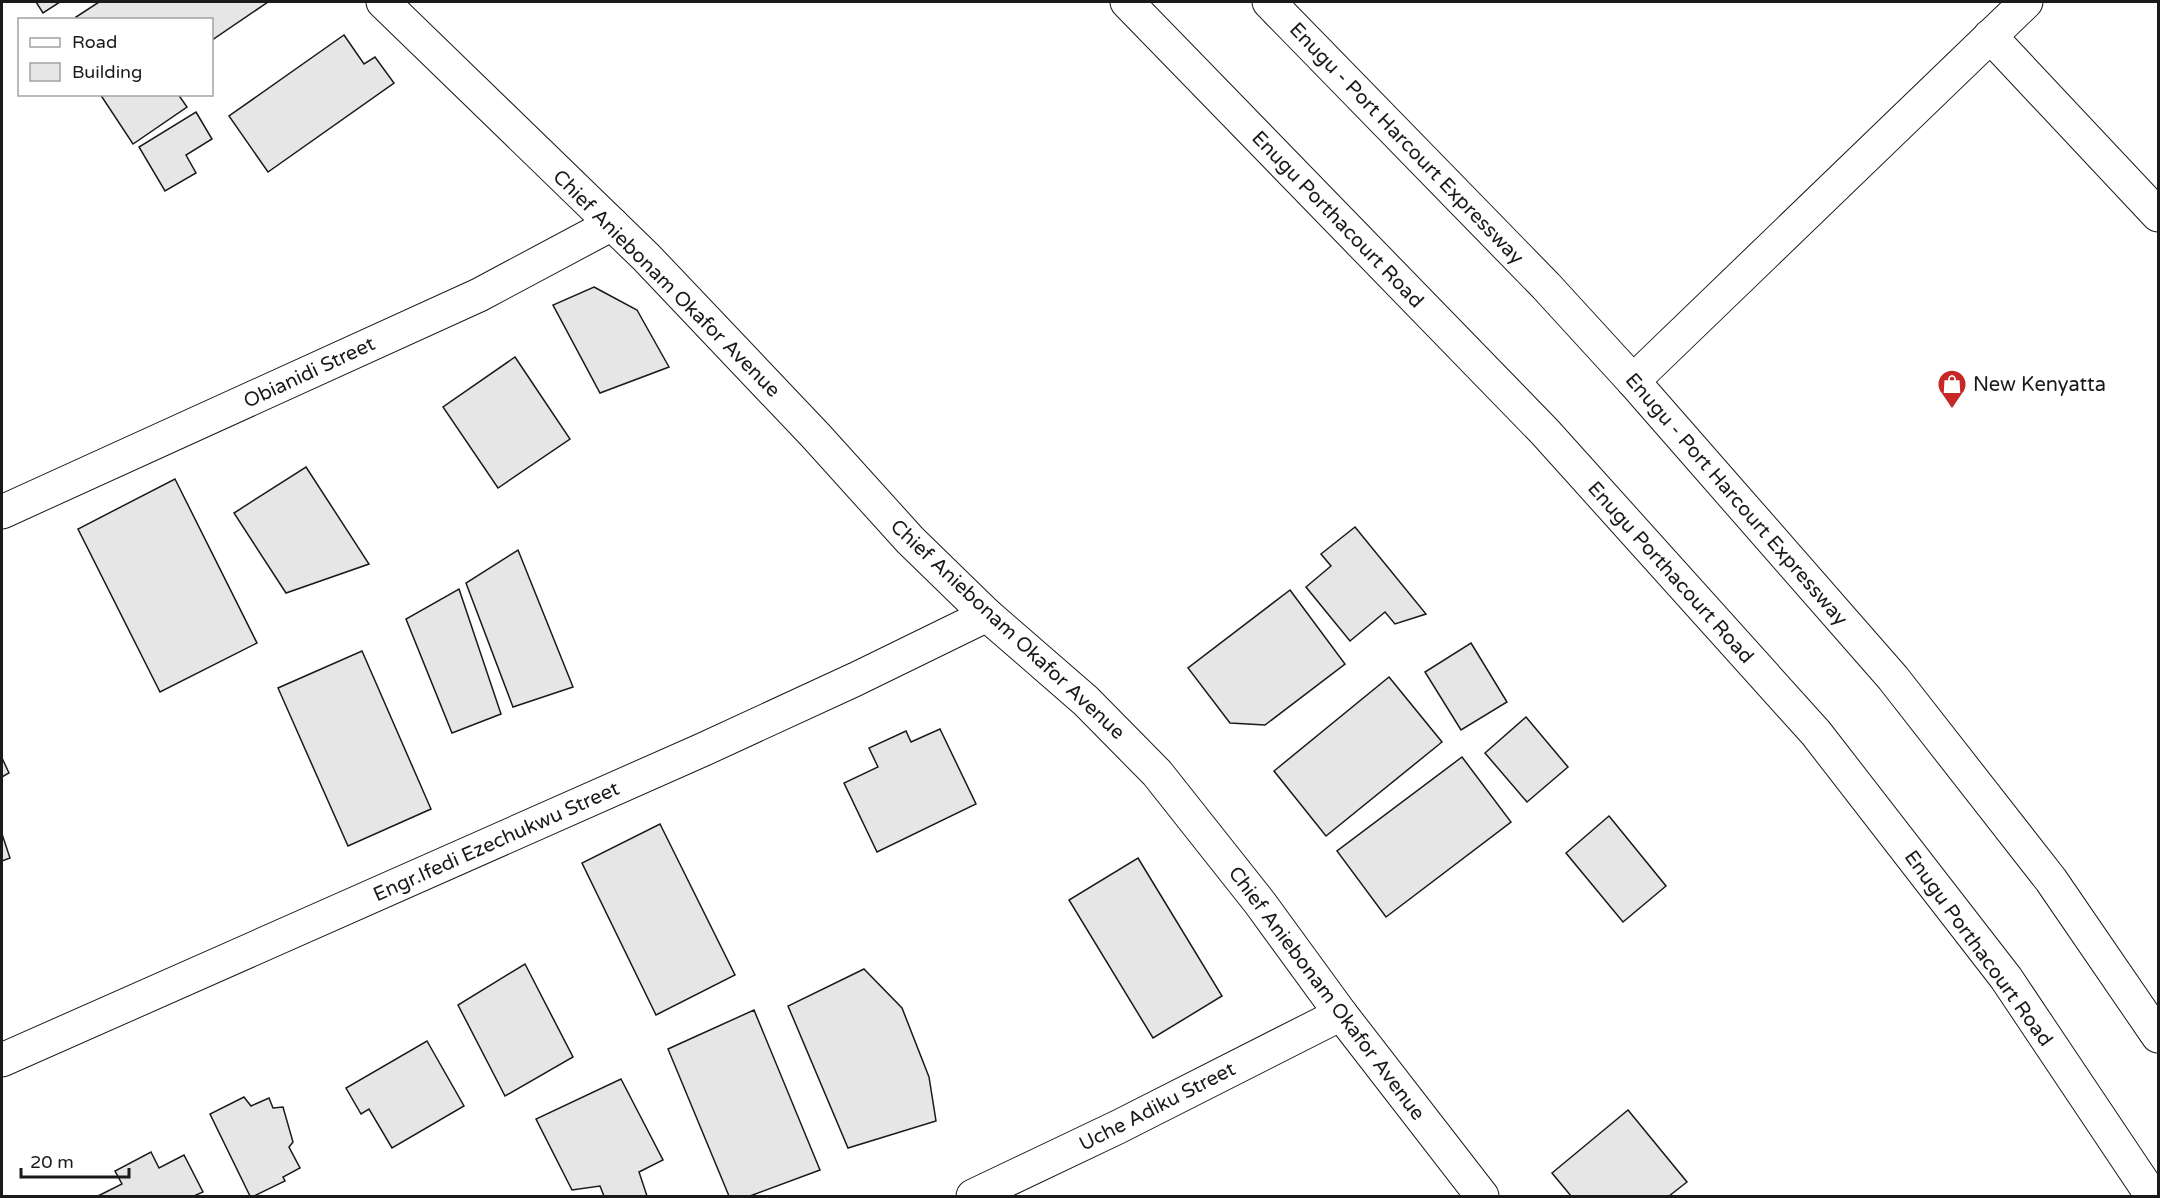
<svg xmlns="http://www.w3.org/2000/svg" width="2160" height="1198" viewBox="0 0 2160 1198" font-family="'Varela Round',sans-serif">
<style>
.building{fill:#e6e6e6;stroke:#1a1a1a;stroke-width:1.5}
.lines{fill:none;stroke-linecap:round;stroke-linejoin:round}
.minor-casing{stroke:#1a1a1a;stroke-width:35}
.highway-casing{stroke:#1a1a1a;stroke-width:35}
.minor{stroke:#fff;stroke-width:33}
.highway{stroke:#fff;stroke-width:33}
.labels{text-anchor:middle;stroke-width:4.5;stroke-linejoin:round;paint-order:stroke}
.street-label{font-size:20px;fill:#1a1a1a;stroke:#fff}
.poi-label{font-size:20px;fill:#1a1a1a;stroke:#fff;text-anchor:start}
</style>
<rect width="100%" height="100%" fill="#fff"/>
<g class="building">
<polygon points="36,2 60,2 43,13"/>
<polygon points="99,2 268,2 212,40 212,20 78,20 76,17"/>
<polygon points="344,35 364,64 375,57 394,83 268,172 229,116"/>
<polygon points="100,94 178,94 187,107 133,144"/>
<polygon points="196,112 212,139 186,155 196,173 165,191 139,147"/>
<polygon points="594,287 637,310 669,367 600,393 553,305"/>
<polygon points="515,357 570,439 498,488 443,407"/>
<polygon points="306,467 369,564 286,593 234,513"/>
<polygon points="175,479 257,643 160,692 78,529"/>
<polygon points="1355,527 1426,614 1395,624 1385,612 1350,641 1306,587 1331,566 1321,554"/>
<polygon points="518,550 573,687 513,707 466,583"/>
<polygon points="459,589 501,714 452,733 406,619"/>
<polygon points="1290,590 1345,664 1265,725 1230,723 1188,668"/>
<polygon points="1471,643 1507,702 1461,730 1425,672"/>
<polygon points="362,651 431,809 348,846 278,688"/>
<polygon points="1389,677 1442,742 1326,836 1274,771"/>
<polygon points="1526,717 1568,767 1527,802 1485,753"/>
<polygon points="940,729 976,804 877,852 844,783 878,767 869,748 906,731 911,742"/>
<polygon points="1462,757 1511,822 1386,917 1337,851"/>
<polygon points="2,758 9,773 2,777"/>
<polygon points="1609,816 1666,886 1623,922 1566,853"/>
<polygon points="660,824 735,975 656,1015 582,863"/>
<polygon points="2,834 10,858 2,861"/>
<polygon points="1138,858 1222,996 1153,1038 1069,900"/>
<polygon points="525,964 573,1057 505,1096 458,1005"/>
<polygon points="864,969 902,1008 929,1077 936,1121 848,1148 788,1006"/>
<polygon points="754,1010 820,1170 750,1196 729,1196 668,1049"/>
<polygon points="427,1041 464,1106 392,1148 369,1109 361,1114 346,1088"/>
<polygon points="621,1079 663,1160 639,1172 647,1196 604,1196 600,1186 572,1190 536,1119"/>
<polygon points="244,1097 251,1106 269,1098 273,1108 283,1107 293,1142 289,1147 300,1168 283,1177 285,1181 254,1196 250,1196 210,1114"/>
<polygon points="1628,1110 1687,1182 1669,1196 1571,1196 1552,1173"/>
<polygon points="151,1152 159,1168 184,1155 203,1192 194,1196 98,1196 122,1184 115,1171"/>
</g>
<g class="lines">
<g class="minor-casing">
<g id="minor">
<polyline points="383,2 646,257 816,436 910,540 987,615 1086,701 1157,773 1260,903 1341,1014 1482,1196"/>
<polyline points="1990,36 2158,215"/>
<polyline points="1633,381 2026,2"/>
<polyline points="2,512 479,295 612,224"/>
<polyline points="2,1060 702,750 856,679 987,615"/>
<polyline points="973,1196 1118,1127 1341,1014"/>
</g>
</g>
<g class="highway-casing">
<g id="highway">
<polyline points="1127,2 1545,432 1816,733 2006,978 2152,1196"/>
<polyline points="1269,2 1546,286 1633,381 1893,678 2051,880 2158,1036"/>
</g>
</g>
<use href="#minor" class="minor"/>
<use href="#highway" class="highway"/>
</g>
<defs>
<g id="shop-pin" transform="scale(1.5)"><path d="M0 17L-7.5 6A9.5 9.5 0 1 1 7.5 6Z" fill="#c62828" stroke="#fff"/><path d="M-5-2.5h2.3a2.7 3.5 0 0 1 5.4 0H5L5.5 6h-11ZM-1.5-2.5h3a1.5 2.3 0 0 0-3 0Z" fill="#fff"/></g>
</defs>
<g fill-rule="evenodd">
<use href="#shop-pin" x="1952" y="384"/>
</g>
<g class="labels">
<g class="street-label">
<text transform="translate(1407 143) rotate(46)" y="7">Enugu - Port Harcourt Expressway</text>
<text transform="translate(1338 219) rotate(46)" y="7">Enugu Porthacourt Road</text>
<text transform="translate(667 283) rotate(45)" y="7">Chief Aniebonam Okafor Avenue</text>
<text transform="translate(309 372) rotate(-25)" y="7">Obianidi Street</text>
<text transform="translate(1737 499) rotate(49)" y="7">Enugu - Port Harcourt Expressway</text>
<text transform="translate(1671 572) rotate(48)" y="7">Enugu Porthacourt Road</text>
<text transform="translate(1008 629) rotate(43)" y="7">Chief Aniebonam Okafor Avenue</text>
<text transform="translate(496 841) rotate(-24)" y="7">Engr.Ifedi Ezechukwu Street</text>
<text transform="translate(1979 948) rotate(54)" y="7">Enugu Porthacourt Road</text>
<text transform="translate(1327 993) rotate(53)" y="7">Chief Aniebonam Okafor Avenue</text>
<text transform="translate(1157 1106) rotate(-27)" y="7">Uche Adiku Street</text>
</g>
<g class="poi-label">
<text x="1973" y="391">New Kenyatta</text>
</g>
</g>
<rect width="2160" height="1198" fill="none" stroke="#1a1a1a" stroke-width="6"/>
<rect x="18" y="18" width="195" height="78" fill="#ffffff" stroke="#a3a3a3" stroke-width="1.5"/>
<rect x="30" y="38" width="30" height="9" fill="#ffffff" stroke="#a3a3a3" stroke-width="1.5"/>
<text x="72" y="48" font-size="18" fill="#1a1a1a">Road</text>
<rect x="30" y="63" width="30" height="18" fill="#e6e6e6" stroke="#a3a3a3" stroke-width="1.5"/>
<text x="72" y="78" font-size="18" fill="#1a1a1a">Building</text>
<path d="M21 1168v9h108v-9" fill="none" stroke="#1a1a1a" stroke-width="3"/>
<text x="30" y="1168" font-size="18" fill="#1a1a1a" stroke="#ffffff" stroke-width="4.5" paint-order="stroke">20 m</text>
</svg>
